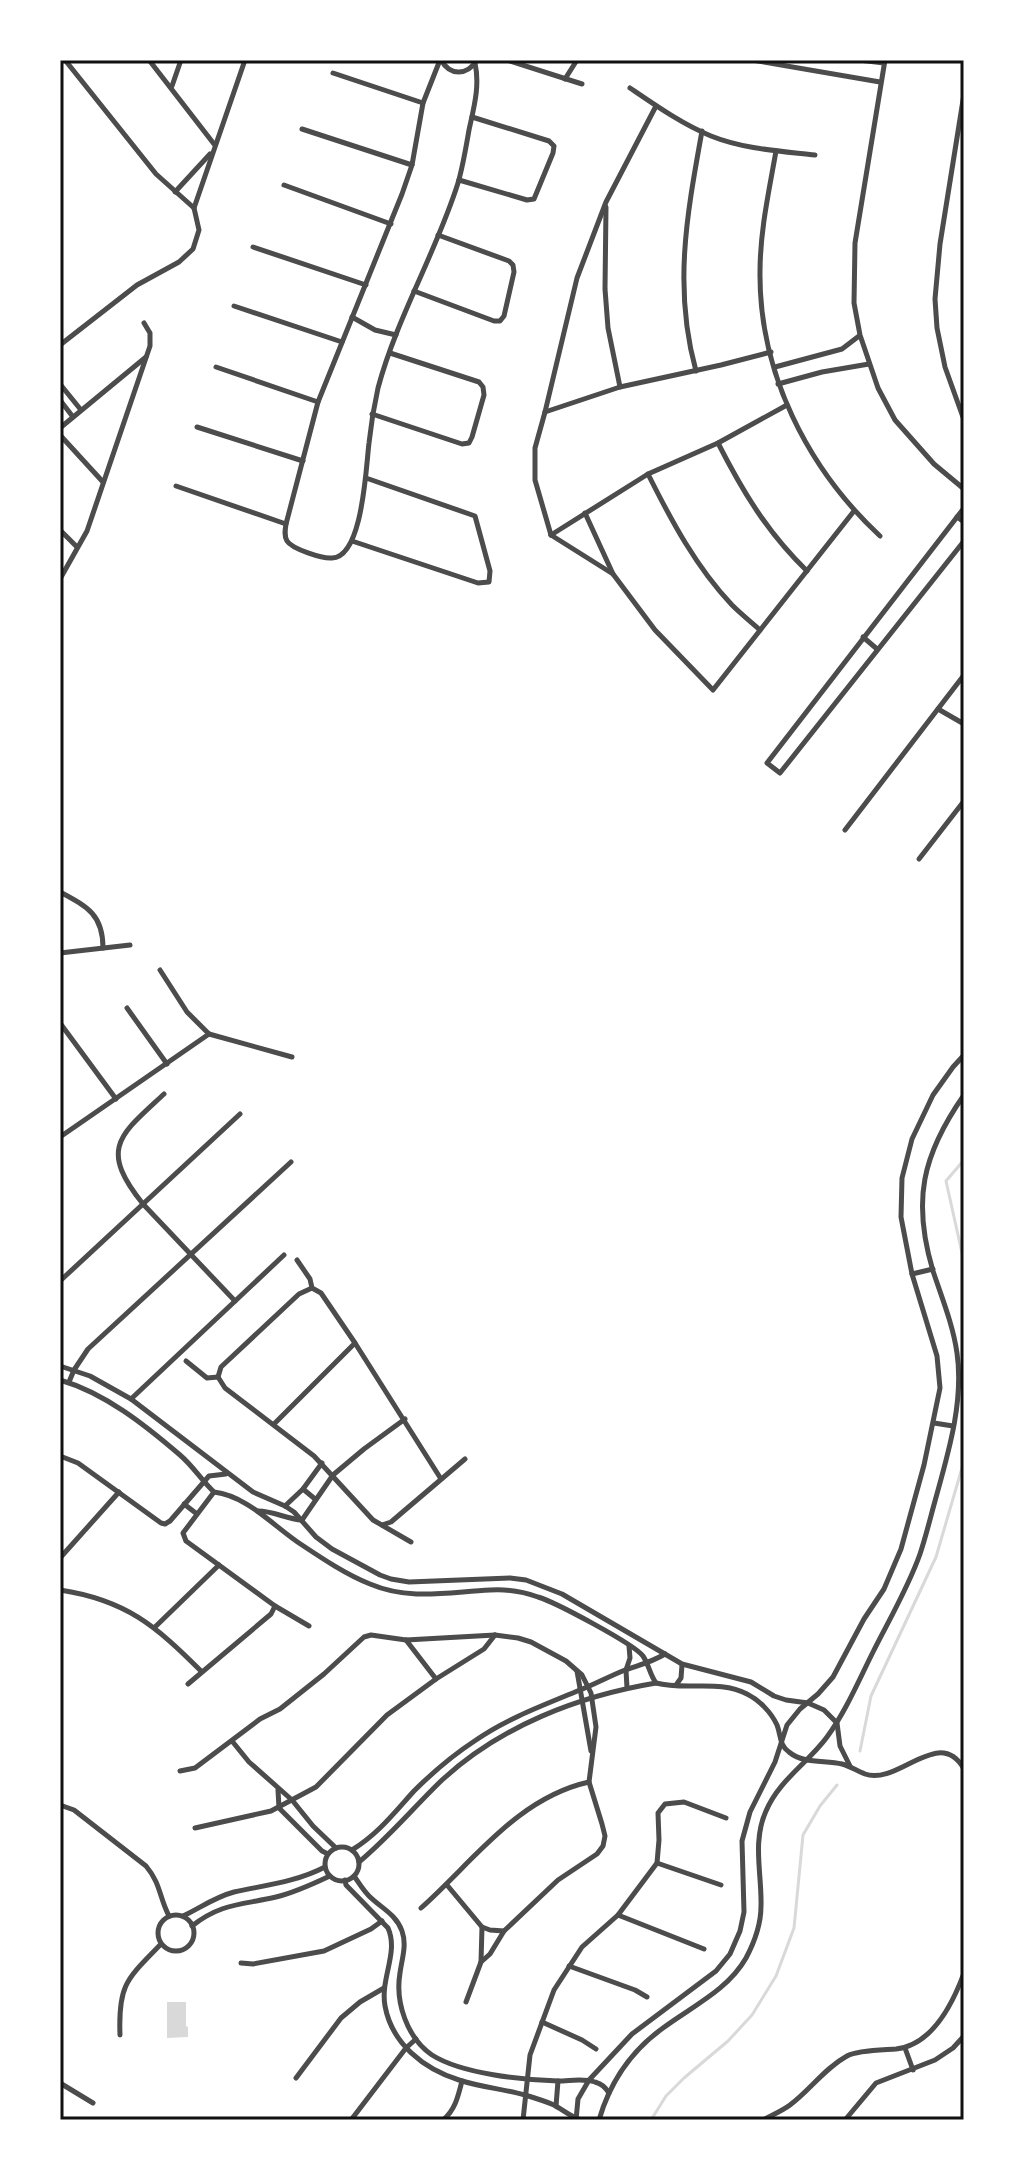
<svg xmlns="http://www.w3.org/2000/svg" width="1024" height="2180" viewBox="0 0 1024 2180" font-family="Ubuntu,sans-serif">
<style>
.water{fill:#d9d9d9}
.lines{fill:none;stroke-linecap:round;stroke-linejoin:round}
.stream{stroke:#d9d9d9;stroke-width:3}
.minor{stroke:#4c4c4c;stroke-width:5}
.neatline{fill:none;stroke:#111;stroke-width:3}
</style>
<rect width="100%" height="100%" fill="#fff"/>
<polygon class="water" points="167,2002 186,2002 186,2026 188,2027 188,2037 167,2038"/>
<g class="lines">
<g class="stream">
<polyline points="964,1160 946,1181 964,1262"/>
<polyline points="860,1751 871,1696 936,1557 964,1461"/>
<polyline points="651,2120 666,2096 684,2078 728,2041 752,2015 776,1976 794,1928 803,1835 820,1806 837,1785"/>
</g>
<g class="minor">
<polyline points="149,60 214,144"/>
<path d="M440,60L423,103L412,165L402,194L318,402L286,524C285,530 284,536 287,541C292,549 323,559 332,558C363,557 366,466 369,443C371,424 374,406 378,388C397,317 436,253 458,183C463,166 466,147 469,130C474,107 480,86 475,63"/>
<path d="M441,60C450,76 467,76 477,60"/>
<polyline points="507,60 582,84"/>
<polyline points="752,60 880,82"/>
<polyline points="859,60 884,63"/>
<polyline points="885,60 855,243 854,303 860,335 878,388 895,420 934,464 964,489"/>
<polyline points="333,73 423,103"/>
<polyline points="565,79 577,60"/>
<polyline points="172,86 181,60"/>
<path d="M630,88C655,105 682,124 711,136C743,149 780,151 815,155"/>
<polyline points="964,94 940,244 935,299 937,328 945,367 964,420"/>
<polyline points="302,129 412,165"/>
<path d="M776,151C769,191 760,231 760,272C759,372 807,468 880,536"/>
<polyline points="459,180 527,200 534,199 553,153 554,146 549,141 472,117"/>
<polyline points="284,185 391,224"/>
<polyline points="175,192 210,154"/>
<polyline points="606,207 605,289 608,328 620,387"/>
<polyline points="194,208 245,60"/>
<polyline points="253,247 366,285"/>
<polyline points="414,291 494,321 500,321 504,316 514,272 513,265 509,261 438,235"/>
<polyline points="234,306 342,342"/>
<polyline points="352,317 375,330 396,335"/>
<polyline points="60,345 137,285 179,262 193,249 199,230 194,208 156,174 65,60"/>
<polyline points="216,367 318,402"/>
<polyline points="775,367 842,349 859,336"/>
<path d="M696,371C673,288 687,214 702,131"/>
<polyline points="60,384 81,410"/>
<polyline points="778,384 822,372 869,364"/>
<polyline points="60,400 73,417"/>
<polyline points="545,412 620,387 721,365 771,352"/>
<polyline points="372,414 462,444 469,443 472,437 484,395 483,387 479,382 390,353"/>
<polyline points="197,427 303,461"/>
<polyline points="60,428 146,357"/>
<polyline points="60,435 103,482"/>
<path d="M718,443C743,492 767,532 807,571"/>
<path d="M648,474C671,520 696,567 732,605C741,614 751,622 760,630"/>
<polyline points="176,486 286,524"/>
<polyline points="964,508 767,763 780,773 964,541"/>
<polyline points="585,513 613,574"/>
<polyline points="957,517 964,522"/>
<polyline points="60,530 77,547"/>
<polyline points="551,535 613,574 655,630 713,690 854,511"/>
<polyline points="551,535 535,480 535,448 545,412 577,278 606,202 656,106"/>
<polyline points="551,535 648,474 718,443 787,405"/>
<polyline points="352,541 478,583 489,582 490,571 475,516 366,478"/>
<polyline points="60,579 87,531 150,346 150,333 144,323"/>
<polyline points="863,637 877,649"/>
<polyline points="938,709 964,724"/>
<polyline points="845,830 964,675"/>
<polyline points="919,859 964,801"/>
<path d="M60,892C88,907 103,915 103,948"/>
<polyline points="60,953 130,945"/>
<polyline points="160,970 187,1012 209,1034 292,1057"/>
<polyline points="127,1008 167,1064"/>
<polyline points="60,1023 116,1099"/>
<path d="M164,1094C120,1135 98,1148 143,1204L235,1301"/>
<polyline points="60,1137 209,1034"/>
<polyline points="297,1260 310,1279 312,1288 321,1293 355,1343 441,1479"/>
<polyline points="912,1274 933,1269"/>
<polyline points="60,1281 240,1114"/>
<polyline points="186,1361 207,1378 218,1377"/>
<polyline points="60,1366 90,1376 131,1399 253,1492 285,1506 294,1512 316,1537 332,1549 380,1575 391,1579 409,1582 510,1578 526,1580 562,1594 682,1664 751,1682 774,1696 786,1700 808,1703 824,1710 837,1723 840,1746 850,1766"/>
<polyline points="218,1377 225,1388 314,1456 373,1520 411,1542"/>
<polyline points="218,1377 221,1367 299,1294 312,1288"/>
<path d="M60,1380C105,1393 145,1425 180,1455C193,1466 202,1481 214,1492C248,1496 274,1527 302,1545C323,1559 347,1575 370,1584C410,1601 448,1592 490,1590C506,1589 522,1591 538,1597C555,1602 634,1644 643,1656C649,1665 650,1675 656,1683C686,1691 719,1679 747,1694C759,1700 771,1712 777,1725C781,1735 779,1745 789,1752C803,1764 825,1760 842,1764C850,1766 857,1771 865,1774C898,1786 939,1725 964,1769"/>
<polyline points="69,1382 74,1370 88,1349 291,1162"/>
<polyline points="131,1399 284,1255"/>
<polyline points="934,1423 953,1426"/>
<polyline points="274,1424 355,1343"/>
<polyline points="60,1456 78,1463 161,1523 165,1524 170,1521 209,1476 226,1474"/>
<polyline points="303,1489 315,1499"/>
<polyline points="214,1492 183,1533 186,1541 275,1606 309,1626"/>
<polyline points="184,1504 197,1514"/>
<polyline points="285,1506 303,1489 322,1463"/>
<path d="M258,1511C274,1511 286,1519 302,1520L333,1475L364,1449L405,1419"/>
<polyline points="382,1525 391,1522 465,1459"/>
<polyline points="60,1558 119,1492"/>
<path d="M60,1590C126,1600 156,1626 201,1671"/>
<polyline points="155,1627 219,1565"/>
<polyline points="406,1640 436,1679"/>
<polyline points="577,1671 591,1751"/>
<polyline points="188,1684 271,1614 275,1606"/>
<polyline points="676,1685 681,1678 682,1665"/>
<polyline points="627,1688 626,1670 630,1658 629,1646"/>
<polyline points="232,1741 249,1762 292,1800 313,1826 336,1848"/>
<polyline points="180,1771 195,1768 260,1719 280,1709 324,1674 364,1637 371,1635 406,1640 495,1635 518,1638 531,1642 566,1661 582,1675 591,1693 596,1727 589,1782 602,1824 605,1836 603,1846 597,1854 558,1880 504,1931 490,1954 481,1962 466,2002"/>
<polyline points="278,1790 279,1808 322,1851 328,1854"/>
<path d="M60,1805L74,1810L146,1866C161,1884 159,1897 169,1916"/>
<polyline points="195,1828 271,1811 316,1787 387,1715 436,1679 484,1649 495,1635"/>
<circle cx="342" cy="1864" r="17"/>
<path d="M352,1850C378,1834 394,1813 414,1791C433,1772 453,1755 476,1740C508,1718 544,1705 580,1690C595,1684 610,1676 625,1670C639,1665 652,1662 665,1654"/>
<path d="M359,1862C389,1837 414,1807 442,1780C501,1726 578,1696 656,1683"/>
<polyline points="657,1863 721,1885"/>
<path d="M354,1876C359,1883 363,1890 369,1896C381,1908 396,1914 402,1931C407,1945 402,1958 400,1973C395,2002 407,2038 432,2055C462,2074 523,2080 558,2081C570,2081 583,2078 595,2082C602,2084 605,2087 609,2093"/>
<path d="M345,1880L346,1885L388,1928C399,1953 380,1978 385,2006C392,2044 424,2069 459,2080C480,2087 503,2089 525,2095C535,2098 545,2101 554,2105C563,2110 571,2117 581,2120"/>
<polyline points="447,1885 482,1927 490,1930 504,1931"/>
<path d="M421,1908C473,1862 517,1798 589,1782"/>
<polyline points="618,1915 704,1949"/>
<circle cx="176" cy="1933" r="18"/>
<path d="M183,1916C200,1908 215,1897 234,1892C266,1885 296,1882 325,1867"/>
<path d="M192,1926C221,1903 242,1905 276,1897C294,1893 313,1884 330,1876"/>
<polyline points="481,1962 482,1927"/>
<polyline points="241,1963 253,1964 324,1951 371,1929 382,1921"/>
<polyline points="569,1966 635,1990 647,1997"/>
<polyline points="542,2022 582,2040 596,2049"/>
<path d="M120,2035C118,1984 127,1979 161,1944"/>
<polyline points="905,2048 913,2070"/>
<polyline points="296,2078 341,2018 360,2002 384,1988"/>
<polyline points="60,2083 93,2103"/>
<polyline points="556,2106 558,2081"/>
<polyline points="351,2120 406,2048 416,2039"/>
<path d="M443,2120C455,2110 458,2097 462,2081"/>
<polyline points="523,2120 530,2055 554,1990 582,1947 618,1915 657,1863 659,1840 658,1813 665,1804 684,1802 726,1818"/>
<polyline points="576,2120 578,2099 589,2080 632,2034 716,1971 730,1954 740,1931 744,1912 742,1841 750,1812 775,1762 787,1725 800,1709 818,1694 833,1677 864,1619 884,1589 901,1549 924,1465 940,1388 937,1356 912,1274 901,1217 902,1178 912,1139 933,1095 953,1067 964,1055"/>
<path d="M599,2120C610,2082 631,2051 663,2028C691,2007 728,1990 746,1958C754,1943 761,1923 761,1906C762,1874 752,1842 766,1811C779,1780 808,1763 827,1737C846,1711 859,1680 873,1652C889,1620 908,1588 920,1554C926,1536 930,1519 935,1501C948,1454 964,1402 957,1353C953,1325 942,1298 933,1271C912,1201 922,1155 964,1095"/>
<path d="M763,2120C772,2115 782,2111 790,2105C810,2090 825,2068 847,2056C858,2050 883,2050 896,2049C932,2045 953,2003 964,1973"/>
<polyline points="845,2120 876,2083 935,2060 953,2048 964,2036"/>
</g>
</g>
<rect width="1024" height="2180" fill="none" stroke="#ffffff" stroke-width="124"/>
<rect x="62" y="62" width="900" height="2056" class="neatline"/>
</svg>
